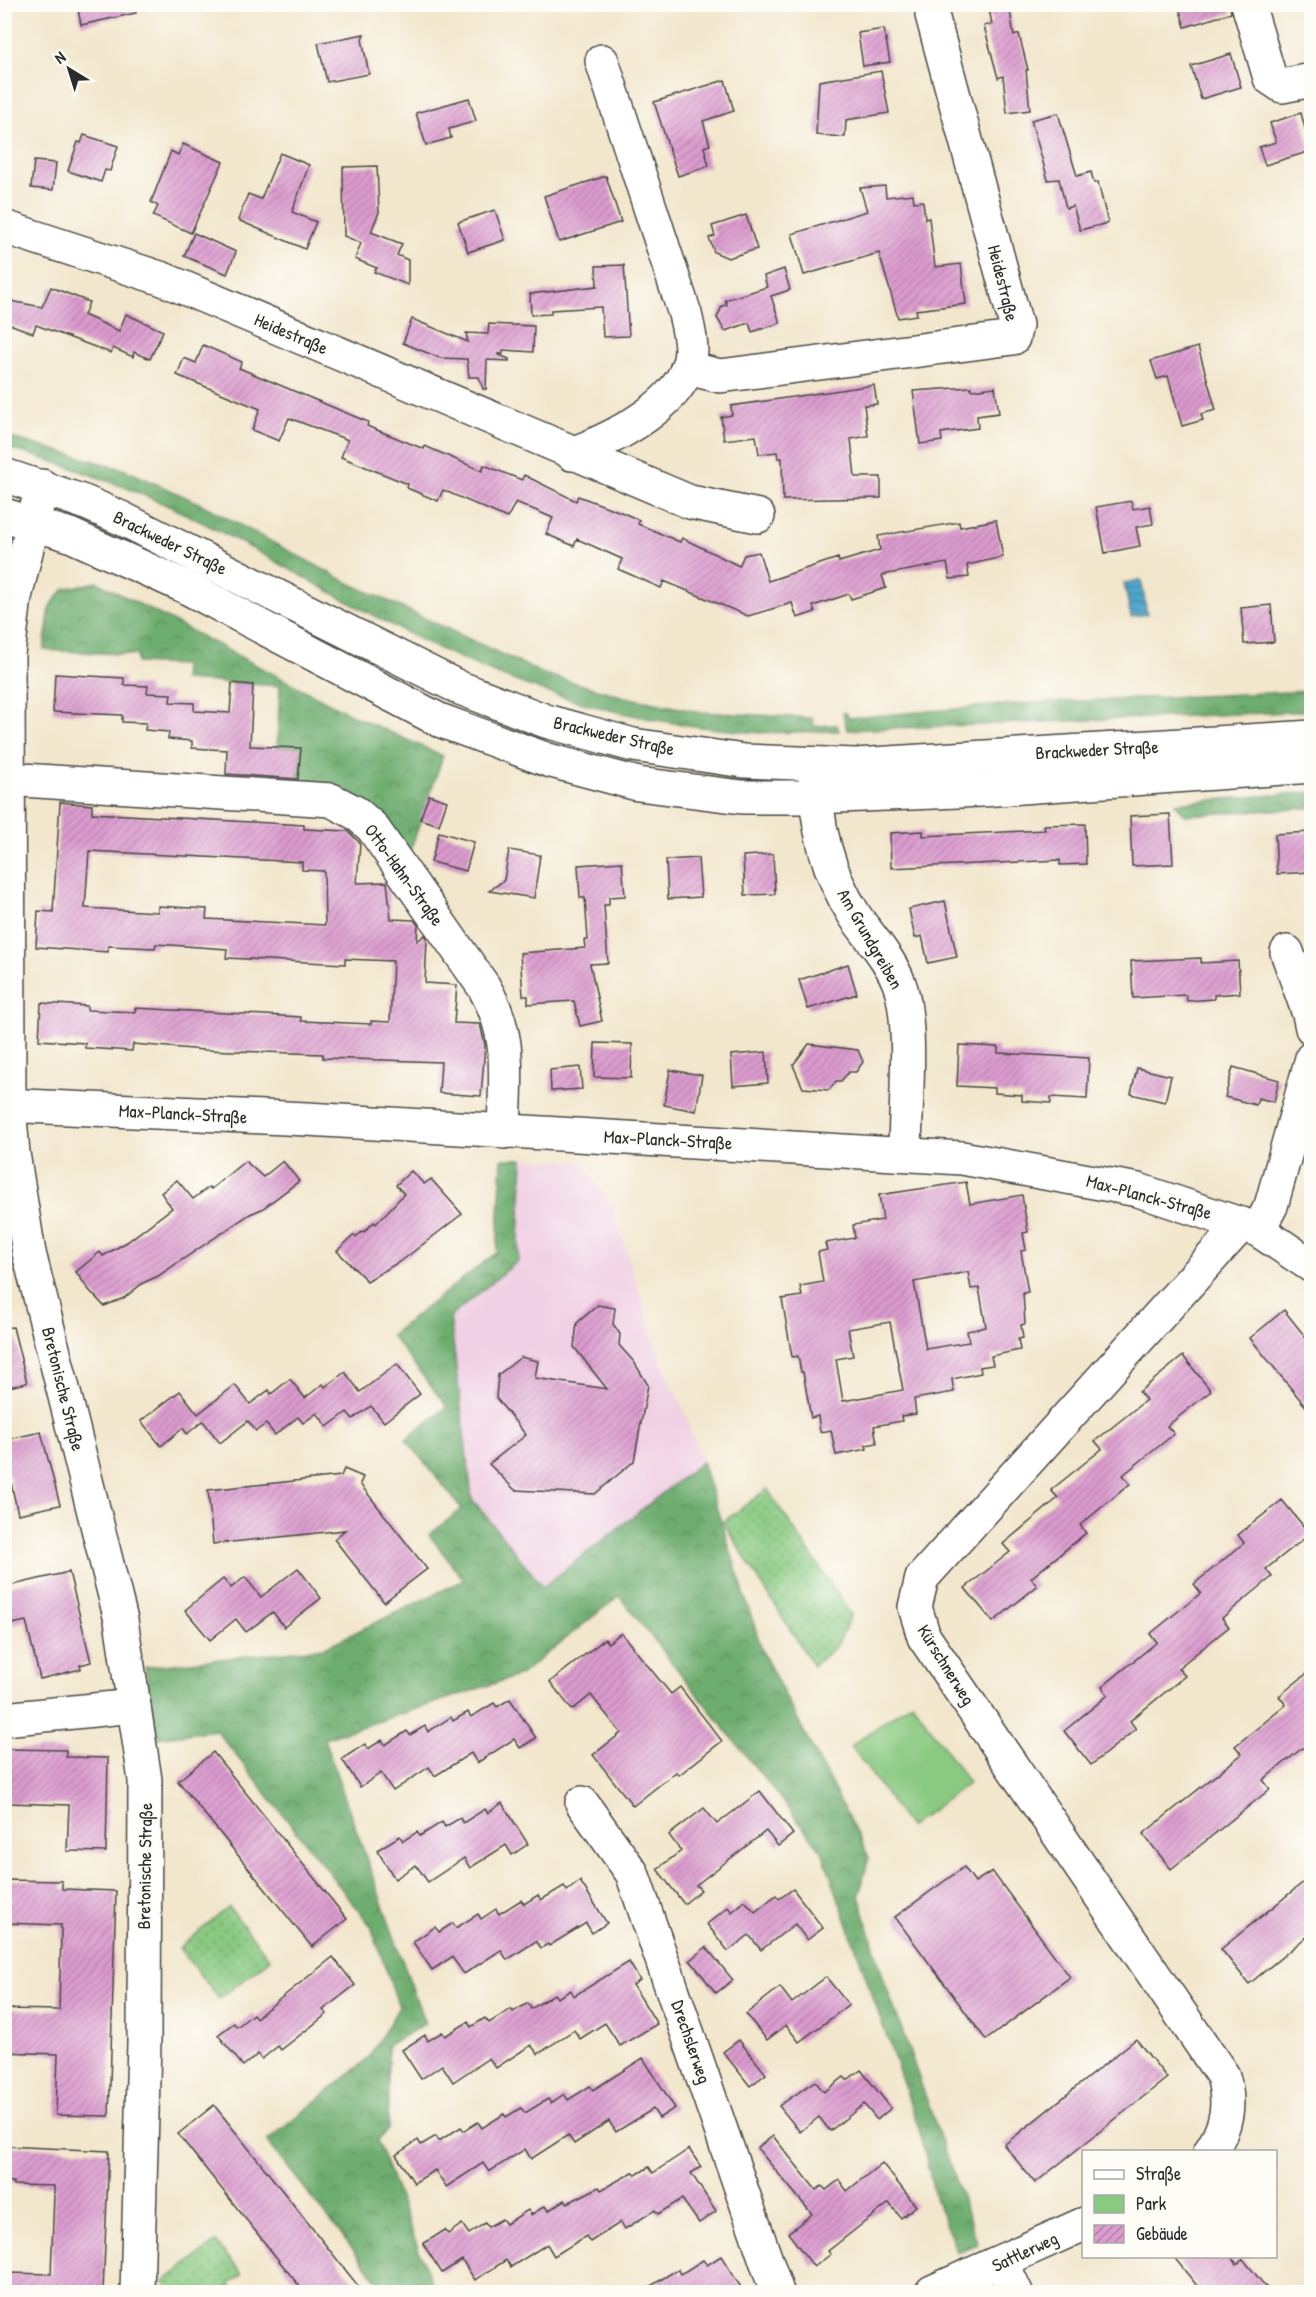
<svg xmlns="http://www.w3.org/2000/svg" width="1316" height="2297" viewBox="0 0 1316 2297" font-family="'Patrick Hand',sans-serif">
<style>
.built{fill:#f0d0e4}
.green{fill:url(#green-dots);stroke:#5a7a56;stroke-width:1.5}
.forest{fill:url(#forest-crowns);stroke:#4c6c4d;stroke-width:1.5}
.pitch{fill:#89c981;stroke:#5a7a56;stroke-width:1.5}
.water{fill:url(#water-rules);stroke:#3d697c;stroke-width:1.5}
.building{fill:url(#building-hatch);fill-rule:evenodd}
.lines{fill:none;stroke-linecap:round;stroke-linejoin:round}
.minor-casing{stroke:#494743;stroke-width:36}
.major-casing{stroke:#494743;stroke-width:36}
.minor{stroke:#fff;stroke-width:33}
.major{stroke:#fff;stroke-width:33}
.labels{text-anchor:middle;stroke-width:4.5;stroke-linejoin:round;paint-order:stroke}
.street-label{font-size:18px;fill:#2b2b2b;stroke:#fdfcf7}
</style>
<defs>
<pattern id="green-dots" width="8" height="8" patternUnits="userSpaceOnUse" patternTransform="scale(1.5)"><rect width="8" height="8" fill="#89c981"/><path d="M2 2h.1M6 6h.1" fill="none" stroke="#70a36a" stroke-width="1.8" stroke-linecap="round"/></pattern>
<pattern id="forest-crowns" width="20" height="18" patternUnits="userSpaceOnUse" patternTransform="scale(1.5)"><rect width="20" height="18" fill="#6ead6f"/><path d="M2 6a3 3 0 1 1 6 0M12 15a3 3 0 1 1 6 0" fill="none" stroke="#5b8d5b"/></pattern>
<pattern id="water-rules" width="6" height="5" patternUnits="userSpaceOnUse" patternTransform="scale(1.5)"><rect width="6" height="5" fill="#4fa7cc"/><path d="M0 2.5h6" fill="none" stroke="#4288a6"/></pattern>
<pattern id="building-hatch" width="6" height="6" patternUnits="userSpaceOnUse" patternTransform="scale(1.5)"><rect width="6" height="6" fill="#dc9bcf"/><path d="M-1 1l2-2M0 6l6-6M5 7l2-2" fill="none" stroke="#b37fa8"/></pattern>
</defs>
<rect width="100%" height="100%" fill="#fdfcf7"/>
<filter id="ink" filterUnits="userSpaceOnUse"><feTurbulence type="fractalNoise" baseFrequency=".0167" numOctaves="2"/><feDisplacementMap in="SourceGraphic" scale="12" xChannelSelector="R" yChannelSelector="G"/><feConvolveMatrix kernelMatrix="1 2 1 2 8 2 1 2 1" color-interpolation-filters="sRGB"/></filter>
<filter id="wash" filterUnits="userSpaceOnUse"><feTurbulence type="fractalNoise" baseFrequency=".008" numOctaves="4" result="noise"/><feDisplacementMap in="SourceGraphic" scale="24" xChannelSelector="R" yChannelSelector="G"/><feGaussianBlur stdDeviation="1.35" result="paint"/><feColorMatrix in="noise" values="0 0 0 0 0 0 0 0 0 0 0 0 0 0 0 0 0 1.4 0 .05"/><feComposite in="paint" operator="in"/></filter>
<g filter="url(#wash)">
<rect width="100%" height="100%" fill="#f2e6cc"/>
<polygon class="built" points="523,1159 582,1162 613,1208 661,1361 682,1405 702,1462 543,1587 472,1499 450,1316 518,1261"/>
<g class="green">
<polygon points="767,1489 851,1614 837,1646 813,1666 723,1522"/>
<polygon points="229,1907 270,1959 219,1999 179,1948"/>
<polygon points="216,2242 242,2274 229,2285 235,2292 172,2292 164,2282"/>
</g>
<g class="forest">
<path d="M5,436L126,470L201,504L345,581L544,674L625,697L700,712L812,718L813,726L837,725L839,731C809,731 778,734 748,732C658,725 568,704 485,669C391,631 305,575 215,529C148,493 78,468 5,447Z"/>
<polygon points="97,582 356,717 443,756 408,857 298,784 301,749 277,747 280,686 183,680 184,665 137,663 137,655 44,650 50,606 64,589"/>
<polygon points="1311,691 1311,710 1292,712 847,730 843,713 846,713 849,718 1011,704"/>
<polygon points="1311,792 1311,808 1185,815 1175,803"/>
<polygon points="502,1159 523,1159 518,1261 450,1317 472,1499 543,1587 702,1462 763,1653 869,1857 859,1896 883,1977 978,2244 957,2252 935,2197 919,2129 822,1851 619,1596 520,1675 324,1739 425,2024 388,2045 388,2130 377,2140 435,2292 387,2292 267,2141 368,2059 399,2007 371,1926 216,1730 157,1738 145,1667 323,1648 464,1580 429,1535 462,1509 406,1439 447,1407 391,1335 497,1252"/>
</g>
<polygon class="pitch" points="912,1702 969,1783 909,1827 851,1746"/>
<polygon class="water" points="1141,580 1147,614 1131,617 1124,583"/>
<g id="blocks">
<g class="building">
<polygon points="77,4 135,4 136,13 81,25"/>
<polygon points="988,4 1009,4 1014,36 1019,34 1028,70 1026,70 1030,110 1007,113 1003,76 998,78 984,26 992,24"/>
<polygon points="1178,4 1230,4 1231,13 1185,27"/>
<polygon points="884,29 890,62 863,66 858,33"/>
<polygon points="364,34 362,39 369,74 327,82 318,43"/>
<polygon points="1231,54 1241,87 1201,99 1191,66"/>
<polygon points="881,71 889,113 846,120 845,137 816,135 819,81"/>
<polygon points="725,80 734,111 703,121 710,145 704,147 709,166 678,176 654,102"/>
<polygon points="469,98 476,121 449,129 451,138 426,145 416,113"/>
<polygon points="1058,113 1077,176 1091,172 1094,183 1098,182 1108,223 1080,230 1073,206 1066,208 1059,179 1048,180 1031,120"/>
<polygon points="1301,113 1311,151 1265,165 1259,147 1276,142 1270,123"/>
<polygon points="84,135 118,146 110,171 105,170 101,182 68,171 78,142 81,143"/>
<polygon points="183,144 223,162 191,233 153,216 158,206 151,202 171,151 178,155"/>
<polygon points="280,153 309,165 292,212 316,222 305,249 238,220 248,194 261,199"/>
<polygon points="34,161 56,163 53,190 31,188"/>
<polygon points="377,166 379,212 371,232 402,244 397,255 408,260 408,285 374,272 377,268 355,259 361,243 344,236 343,167"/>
<polygon points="606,176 621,222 559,242 544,196"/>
<polygon points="885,186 886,197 913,194 914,202 923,201 925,219 929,218 935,267 961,264 966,304 916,310 917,315 898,318 879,253 804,275 792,234 867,211 860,188"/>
<polygon points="495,210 505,240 468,252 458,222"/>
<polygon points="746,215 757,249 728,258 714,252 709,238 715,236 712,226"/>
<polygon points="194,233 236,252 227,274 184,256"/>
<polygon points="624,265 629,336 603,337 601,307 551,310 551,314 531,315 530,294 597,286 596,266"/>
<polygon points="784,269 790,290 771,296 780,323 752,332 749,323 725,331 717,318 722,306 727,305 725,300 767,287 764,276"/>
<polygon points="51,287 89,302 84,315 119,331 126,314 163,331 150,359 134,352 133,357 113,348 111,353 36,325 33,333 4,322 4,300 42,307"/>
<polygon points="412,319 468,342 466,333 488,334 489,324 534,326 533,352 503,350 503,354 497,354 509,359 509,361 487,360 486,389 483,389 479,377 469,377 467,359 440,358 403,343"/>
<polygon points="203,345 242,362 239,368 368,422 367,426 424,449 425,446 482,471 484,465 522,480 524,475 576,501 578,496 621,512 639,520 638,524 680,542 682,538 739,566 744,555 759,552 768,581 838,558 839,562 880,550 878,536 959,522 960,527 996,520 1003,557 967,565 969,577 950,579 947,563 882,575 886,588 851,599 849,594 813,606 815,612 797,618 792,603 748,616 664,581 661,588 618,569 622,559 577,539 574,546 546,534 553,518 516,502 507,518 443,490 438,501 407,488 408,484 341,457 348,440 289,418 279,441 252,430 260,409 177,375 184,358 196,363"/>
<polygon points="1198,347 1216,410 1201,414 1203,420 1182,426 1168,376 1157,379 1151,361"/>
<polygon points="874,385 877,404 864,405 868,436 851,439 855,477 881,477 881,498 783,500 782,458 778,458 777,452 759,454 756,436 724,440 721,417 732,415 731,406"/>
<polygon points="971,387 972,390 995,387 999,413 977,416 978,428 941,433 942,441 920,444 913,391"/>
<polygon points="1131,501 1133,509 1150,506 1153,524 1136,527 1140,546 1105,553 1096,507"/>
<polygon points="1271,605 1274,642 1244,644 1241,608"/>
<polygon points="55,674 124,678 124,685 148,686 147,693 171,694 170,702 194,703 194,711 230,713 232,683 253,685 250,746 301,748 298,779 226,774 227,750 192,748 192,741 168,739 169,732 145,730 146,723 122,722 122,715 53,712"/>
<polygon points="429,795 447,801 439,825 420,819"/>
<path d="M60,802L92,805V813L304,825V829L348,831L360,843L357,883L387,882L391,919L414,920L418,925L417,941L425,935L427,939L425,983L457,985L454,1023L480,1024L485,1045L481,1096L439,1093L441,1062L323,1058V1054L204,1050L133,1044L132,1051L85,1048V1043L39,1040L41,1003L87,1006V1010L135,1012V1008L301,1017V1021L371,1024V1021L390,1022L393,961L345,959V964L226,958L227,949L156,944L155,948L108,946V952L36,947L38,911L53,912ZM89,851L302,862V870L324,871L325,925L206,919L207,909L158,906V912L85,908Z"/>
<polygon points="1170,814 1173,864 1132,866 1130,816"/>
<polygon points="1085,824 1086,864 1060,865 1060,860 891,868 890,833 923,831 923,836 1045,830 1044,825"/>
<polygon points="439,832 474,842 466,871 431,862"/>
<polygon points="1311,832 1311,872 1277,874 1275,834"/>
<polygon points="509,850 540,855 534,898 489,891 504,880"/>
<polygon points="773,854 775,894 745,895 743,856"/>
<polygon points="698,858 701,897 668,899 666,860"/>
<polygon points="622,862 625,896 609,897 609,905 604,905 608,963 590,964 602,1021 580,1026 574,1001 528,1004 528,996 523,996 520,953 585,948 584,940 588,940 585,898 580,898 578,865"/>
<polygon points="945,901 957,957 928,963 922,936 915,938 909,909"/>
<polygon points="1201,958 1201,963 1238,961 1240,993 1214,995 1214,999 1187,1001 1186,995 1133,998 1131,961"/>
<polygon points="848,964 857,994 808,1009 799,980"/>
<polygon points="595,1043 632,1044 631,1078 594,1077"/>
<polygon points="809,1044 858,1050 863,1062 856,1072 849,1072 841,1081 836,1081 829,1090 803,1088 793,1065"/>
<polygon points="959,1045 998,1047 998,1053 1089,1058 1087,1099 1051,1097 1051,1103 1022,1101 1022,1095 995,1093 995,1088 957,1086"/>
<polygon points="766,1052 768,1083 733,1086 731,1055"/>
<polygon points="580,1067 582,1089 551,1091 550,1070"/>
<polygon points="1233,1067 1279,1080 1274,1102 1258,1098 1256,1105 1225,1097"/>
<polygon points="1137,1068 1171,1076 1165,1102 1131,1094"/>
<polygon points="670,1070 702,1075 696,1111 664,1105"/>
<polygon points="245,1161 263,1177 283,1161 299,1181 262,1209 250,1214 158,1276 143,1283 124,1298 104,1306 89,1290 76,1272 100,1252 103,1256 127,1242 172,1208 161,1193 177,1180 193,1199 209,1187 211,1189"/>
<polygon points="411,1171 424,1184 431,1179 462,1214 404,1259 367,1281 337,1251 354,1235 356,1237 363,1231 364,1232 374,1222 376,1224 404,1194 396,1185"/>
<path d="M966,1182L970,1204L1022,1195L1028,1232L1023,1233L1026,1250L1021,1251L1028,1292L1023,1293L1025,1324L1021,1325L1023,1338L1018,1339L1020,1350L991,1356L993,1365L980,1367L981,1373L952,1379L954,1392L914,1399L916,1414L901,1416L902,1421L874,1426L877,1443L866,1445L867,1449L836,1455L831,1430L820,1432L818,1416L811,1418L803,1372H801L798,1356L792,1357L782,1299L802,1296L800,1286L823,1282L818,1252L827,1250L825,1243L855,1238L853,1225L883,1220L879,1195ZM968,1272L971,1289L979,1288L986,1327L967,1331L969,1342L926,1349L914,1282ZM890,1322L903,1390L843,1401L836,1359L853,1356L848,1329Z"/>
<polygon points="598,1305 615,1308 613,1324 620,1334 619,1345 634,1362 648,1385 634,1461 595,1494 515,1490 489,1464 526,1435 496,1398 498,1375 521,1357 538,1361 535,1378 607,1389 574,1347 577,1323"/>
<polygon points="1284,1310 1311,1344 1311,1413 1250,1338"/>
<polygon points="13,1327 27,1383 4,1388 4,1328"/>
<polygon points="1183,1356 1211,1391 1167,1426 1174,1434 1123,1475 1130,1484 1080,1525 1086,1533 1031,1578 1037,1586 993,1622 965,1588 1010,1552 1003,1544 1058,1498 1051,1490 1102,1449 1095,1441 1146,1400 1139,1392"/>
<polygon points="397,1364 420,1394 384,1422 371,1406 353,1419 347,1412 327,1427 317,1413 303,1423 298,1417 275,1435 266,1424 256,1431 248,1421 220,1443 203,1421 187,1434 183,1428 161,1446 141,1421 180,1391 198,1414 235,1385 250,1404 269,1390 271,1394 290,1379 305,1398 323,1384 325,1387 345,1372 360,1392"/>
<polygon points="41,1432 60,1505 18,1514 9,1474 4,1475 4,1440"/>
<polygon points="344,1469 363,1477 360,1484 427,1569 384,1602 334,1539 345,1530 213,1544 208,1490 341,1476"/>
<polygon points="1282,1500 1310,1534 1266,1569 1272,1577 1222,1618 1229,1627 1178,1668 1185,1676 1130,1721 1136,1729 1091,1765 1064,1731 1108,1695 1102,1687 1157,1642 1150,1634 1201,1593 1194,1584 1244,1543 1238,1535"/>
<polygon points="298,1568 321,1598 284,1627 273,1612 246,1632 236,1619 210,1640 185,1610 223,1579 231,1588 245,1577 261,1597"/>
<polygon points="69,1572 91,1662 80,1665 81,1669 40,1679 26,1621 4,1626 4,1587"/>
<polygon points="621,1633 671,1694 680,1687 722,1741 679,1775 676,1772 633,1806 593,1755 621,1733 591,1695 572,1710 550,1682 605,1639 608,1643"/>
<polygon points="1311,1670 1311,1741 1263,1780 1270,1789 1171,1869 1143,1834 1242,1754 1235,1746 1286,1705 1279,1696"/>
<polygon points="510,1699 536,1738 520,1748 514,1739 477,1763 471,1753 435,1776 429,1767 393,1791 381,1773 360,1787 342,1759 365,1744 368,1749 382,1740 385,1745 407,1731 410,1735 425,1726 428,1732 451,1717 453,1721 468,1712 471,1717 494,1703 497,1707"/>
<polygon points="4,1749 66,1750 66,1757 108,1758 106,1852 67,1851 69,1805 8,1803 9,1796 4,1796"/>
<polygon points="213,1752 347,1919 312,1947 178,1781"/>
<polygon points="760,1791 793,1834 778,1846 766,1831 696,1885 701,1890 684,1904 657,1869 681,1851 669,1835 704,1808 717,1824"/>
<polygon points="502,1803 528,1844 512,1855 506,1845 470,1868 464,1858 428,1882 416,1865 395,1879 377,1850 400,1836 403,1841 417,1832 420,1836 442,1822 445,1827 460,1818 463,1823 485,1809 488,1813"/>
<polygon points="964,1867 975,1882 992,1871 1070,1977 986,2040 895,1917"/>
<polygon points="1311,1876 1311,1933 1249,1984 1221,1949"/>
<polygon points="4,1880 62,1881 62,1889 116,1891 109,2116 56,2115 58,2054 4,2052 4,2009 59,2010 61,1933 61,1925 4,1923"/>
<polygon points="580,1881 607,1923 592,1933 586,1923 549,1946 548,1944 541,1948 536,1941 507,1960 501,1950 464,1974 452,1957 432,1970 413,1942 435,1927 439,1932 453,1923 456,1928 478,1914 481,1919 496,1909 499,1914 521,1900 524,1904 538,1895 541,1900 564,1886 567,1891"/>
<polygon points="793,1889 823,1928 807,1940 795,1924 761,1950 749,1935 728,1951 707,1924 728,1907 732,1912 745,1901 755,1912 776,1895 779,1899"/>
<polygon points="706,1947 733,1980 716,1993 690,1960"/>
<polygon points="333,1957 355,1985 323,2010 327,2014 281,2050 278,2046 262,2059 258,2054 243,2066 218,2035 234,2023 237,2027 253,2014 256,2018"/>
<polygon points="629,1962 640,1980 633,1985 657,2024 620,2046 605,2023 580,2039 574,2030 538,2054 531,2045 496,2068 489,2058 453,2082 442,2065 421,2079 402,2050 425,2035 428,2041 442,2032 445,2036 468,2022 471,2027 485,2018 489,2023 511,2009 513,2012 528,2003 531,2009 554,1994 557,1998 571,1990 574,1996"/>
<polygon points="826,1977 849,2005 799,2042 786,2025 767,2040 746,2014 780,1987 792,2003"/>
<polygon points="1136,2039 1167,2078 1035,2183 1004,2145"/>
<polygon points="739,2040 766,2074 750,2086 723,2052"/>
<polygon points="643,2058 675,2108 659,2118 653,2109 616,2132 609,2121 574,2144 568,2135 531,2159 525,2149 489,2172 483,2163 446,2187 435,2170 414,2183 396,2155 418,2140 421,2145 436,2136 439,2141 461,2127 464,2131 478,2122 482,2128 504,2114 506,2117 521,2108 525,2113 548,2099 551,2103 564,2094 568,2100 590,2086 593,2090"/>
<polygon points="861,2070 891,2108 877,2120 864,2104 830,2131 819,2117 800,2132 779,2106 815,2081 824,2092 844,2077 847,2080"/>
<polygon points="214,2105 273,2179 363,2292 304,2292 296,2282 178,2134"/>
<polygon points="773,2136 816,2190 822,2186 826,2190 839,2180 847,2191 882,2163 916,2206 901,2218 889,2203 828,2251 831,2254 814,2267 788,2233 812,2214 757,2148"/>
<polygon points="4,2146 109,2151 103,2292 4,2292 4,2273 51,2274 54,2194 54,2186 13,2185 13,2182 4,2181"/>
<polygon points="689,2149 701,2167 691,2173 716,2211 699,2223 682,2199 658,2214 655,2210 625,2229 621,2222 590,2242 586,2236 554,2256 547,2244 511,2267 506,2260 475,2280 462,2260 442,2273 423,2244 445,2230 448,2234 462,2224 469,2234 485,2223 488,2227 502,2219 506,2224 528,2210 531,2215 545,2206 548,2211 565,2200 568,2203 599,2187 601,2190 633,2172 636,2175 649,2167 653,2173"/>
<polygon points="721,2256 744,2292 641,2292 678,2269 681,2274 703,2260 707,2265"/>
<polygon points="1173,2256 1230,2256 1237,2264 1243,2259 1270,2292 1202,2292"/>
</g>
</g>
</g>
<g filter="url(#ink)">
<use href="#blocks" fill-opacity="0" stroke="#494743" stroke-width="1.5"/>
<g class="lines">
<g class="minor-casing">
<g id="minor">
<polyline points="1248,4 1270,78 1282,86 1312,80"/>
<polyline points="4,227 163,279 690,502 758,516"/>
<polyline points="687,368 720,376 1013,338 1016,325 932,15"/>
<path d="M572,454C612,439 689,402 691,351C691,339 688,326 685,314L602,61"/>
<polyline points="42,486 15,597 8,654 9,1106 13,1153 29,1253 121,1620 145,1780 144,2043 137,2292"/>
<path d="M815,769C815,822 826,871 855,916C871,939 893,962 901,989C913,1031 905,1108 905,1154"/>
<path d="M7,779L331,800L356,813L372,827L484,987C513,1038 505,1075 504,1132"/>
<polyline points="1287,952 1309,1014 1312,1028"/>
<polyline points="4,1105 307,1119 962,1158 1138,1190 1258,1230 1312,1266"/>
<polyline points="1258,1230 1271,1206 1312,1058"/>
<polyline points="4,1719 134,1706"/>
<polyline points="582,1803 632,1873 777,2292"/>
<path d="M1210,2152C1227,2127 1231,2104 1223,2076L924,1637L915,1607L922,1578L1242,1224"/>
<polyline points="1002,2263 1016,2292"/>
<polyline points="932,2292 1084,2224"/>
</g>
</g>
<g class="major-casing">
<g id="major">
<polyline points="4,475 84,502 121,518 460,688 546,721 633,745 744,761 856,765 1312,737"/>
<polyline points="4,515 70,535 184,586 439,720 548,760 638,784 742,797 815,797 982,790 1312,766"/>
</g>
</g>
<use href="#minor" class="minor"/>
<use href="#major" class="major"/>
</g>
</g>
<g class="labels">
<g class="street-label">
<text transform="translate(1003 283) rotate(76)" y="6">Heidestraße</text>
<text transform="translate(291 334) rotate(23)" y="6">Heidestraße</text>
<text transform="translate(170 543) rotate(26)" y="6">Brackweder Straße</text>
<text transform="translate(614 736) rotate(13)" y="6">Brackweder Straße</text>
<text transform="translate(1097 750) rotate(-3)" y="6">Brackweder Straße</text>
<text transform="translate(404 875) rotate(54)" y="6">Otto-Hahn-Straße</text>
<text transform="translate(870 939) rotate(60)" y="6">Am Grundgreiben</text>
<text transform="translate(183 1114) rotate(3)" y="6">Max-Planck-Straße</text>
<text transform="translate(668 1140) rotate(3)" y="6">Max-Planck-Straße</text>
<text transform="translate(1149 1197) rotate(15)" y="6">Max-Planck-Straße</text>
<text transform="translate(63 1389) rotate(76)" y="6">Bretonische Straße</text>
<text transform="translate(946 1665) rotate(58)" y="6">Kürschnerweg</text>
<text transform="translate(145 1866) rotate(-89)" y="6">Bretonische Straße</text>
<text transform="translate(691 2042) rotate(71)" y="6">Drechslerweg</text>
<text transform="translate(1025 2252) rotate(-25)" y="6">Sattlerweg</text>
</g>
</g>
<rect width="1316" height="2297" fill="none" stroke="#fdfcf7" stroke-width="24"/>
<rect x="1082" y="2150" width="195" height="108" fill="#fdfcf7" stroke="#a9a8a5" stroke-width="1.5"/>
<rect x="1094" y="2170" width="30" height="9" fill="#ffffff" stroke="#a9a8a5" stroke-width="1.5"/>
<text x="1136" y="2180" font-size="18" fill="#2b2b2b">Straße</text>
<rect x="1094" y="2195" width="30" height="18" fill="#89c981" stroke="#a9a8a5" stroke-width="1.5"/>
<text x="1136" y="2210" font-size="18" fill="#2b2b2b">Park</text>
<rect x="1094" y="2225" width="30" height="18" fill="url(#building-hatch)" stroke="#a9a8a5" stroke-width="1.5"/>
<text x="1136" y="2240" font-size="18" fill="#2b2b2b">Gebäude</text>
<g transform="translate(69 69) rotate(322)" stroke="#fdfcf7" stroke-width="4.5" paint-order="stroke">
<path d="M0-4.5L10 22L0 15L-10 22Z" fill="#2b2b2b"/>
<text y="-9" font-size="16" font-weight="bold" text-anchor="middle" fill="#2b2b2b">N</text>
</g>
</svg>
